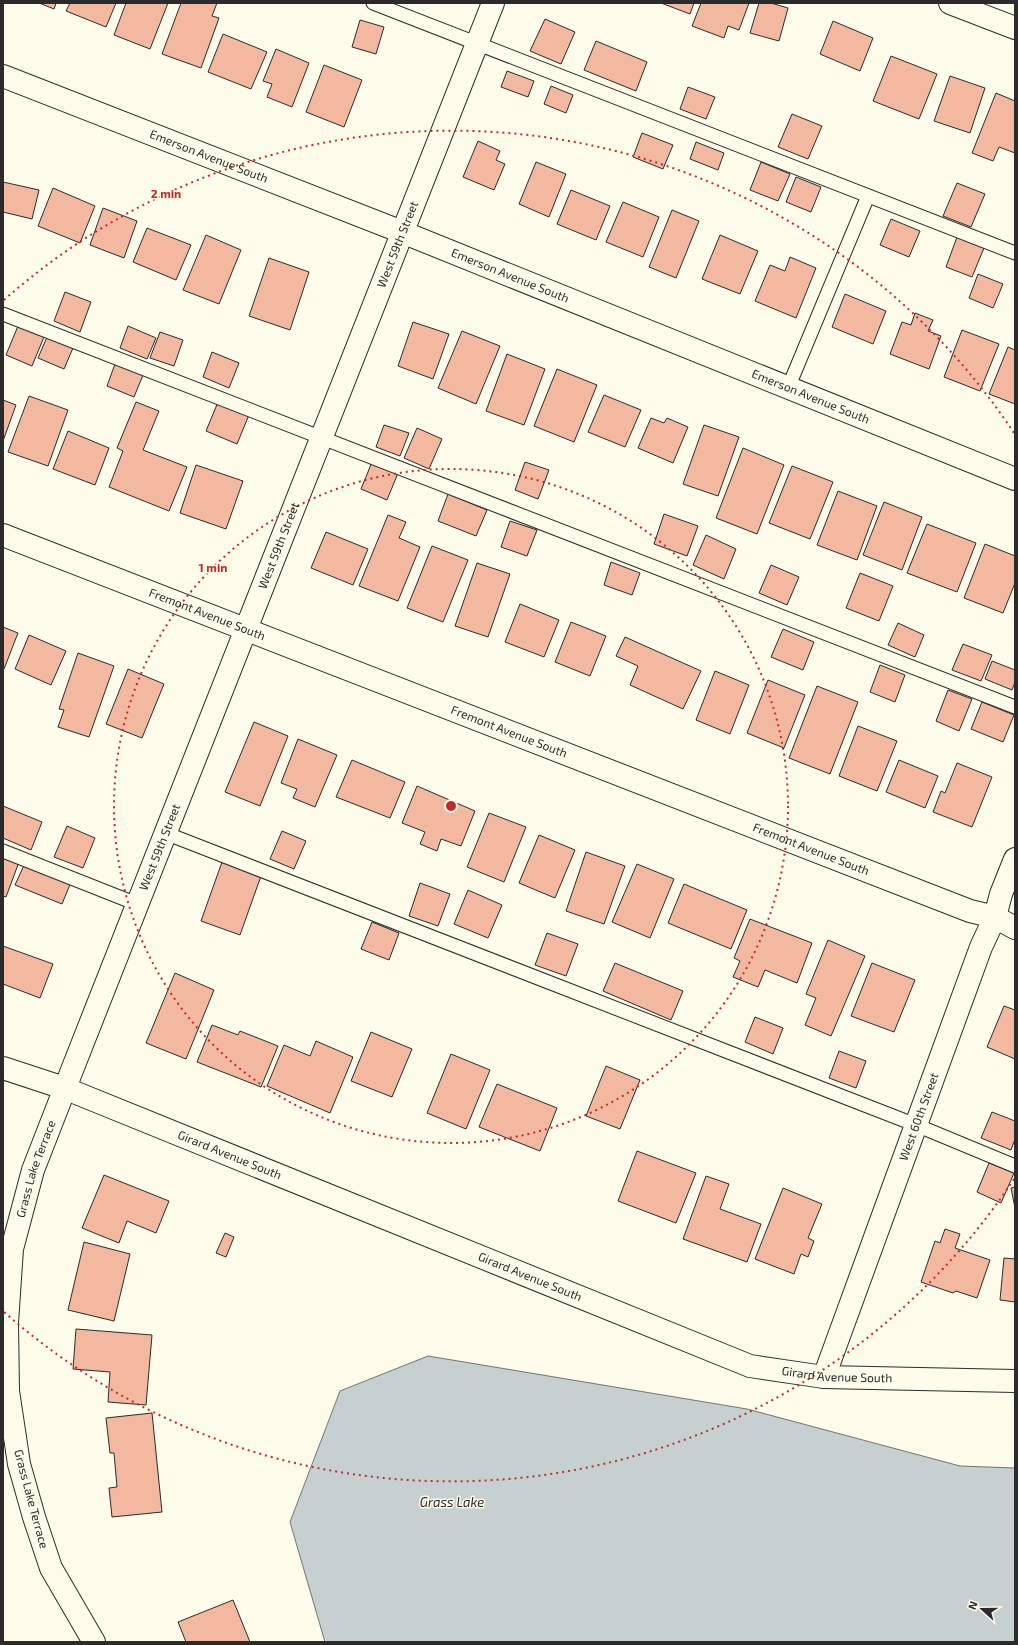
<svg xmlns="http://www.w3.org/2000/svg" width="1018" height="1645" viewBox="0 0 1018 1645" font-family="'Exo 2',sans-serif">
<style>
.water{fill:#c7d0d0;stroke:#74746e}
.building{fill:#f2b8a0;stroke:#2b2b2b}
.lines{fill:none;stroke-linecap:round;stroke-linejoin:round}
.service-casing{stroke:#2b2b2b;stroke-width:15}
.minor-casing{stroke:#2b2b2b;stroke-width:24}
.service{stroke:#fdfbea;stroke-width:13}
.minor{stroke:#fdfbea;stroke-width:22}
.ring{fill:none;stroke:#c62828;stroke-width:2;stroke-dasharray:2 4}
.labels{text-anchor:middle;stroke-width:3;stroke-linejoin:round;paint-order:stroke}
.street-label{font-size:12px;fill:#2b2b2b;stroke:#fdfbea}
.water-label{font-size:13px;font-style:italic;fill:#2b2b2b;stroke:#fdfbea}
.centre{fill:#c62828;stroke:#fdfbea;stroke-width:2}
.ring-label{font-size:12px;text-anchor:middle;font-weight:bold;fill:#c62828;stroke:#fdfbea;stroke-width:3;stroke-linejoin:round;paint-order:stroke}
</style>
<rect width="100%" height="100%" fill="#fdfbea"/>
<polygon class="water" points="428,1356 747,1409 960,1466 1015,1468 1015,1642 325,1642 290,1522 340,1391"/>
<g class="building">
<polygon points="39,3 56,3 54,9"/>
<polygon points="70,3 116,3 106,27 66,11"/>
<polygon points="126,3 168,3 150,49 114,35"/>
<polygon points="181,3 217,3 212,16 219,18 201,68 162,54"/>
<polygon points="661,3 694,3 690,14"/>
<polygon points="701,3 749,3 739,30 728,26 724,38 692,26"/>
<polygon points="759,3 771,3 788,8 779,41 750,33"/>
<polygon points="545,19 575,32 561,64 530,51"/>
<polygon points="360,20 384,27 376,54 352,47"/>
<polygon points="833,21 873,38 860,71 820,54"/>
<polygon points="223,34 267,52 251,89 208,72"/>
<polygon points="596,41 647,62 636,91 584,70"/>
<polygon points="276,49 309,63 292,107 267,97 272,84 263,81"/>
<polygon points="891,56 937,74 919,119 873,101"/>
<polygon points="324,65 362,80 344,127 306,112"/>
<polygon points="507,71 534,81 528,97 501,87"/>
<polygon points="950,76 985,88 970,133 934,121"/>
<polygon points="551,86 573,95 566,113 544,104"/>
<polygon points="688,87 715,97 706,119 680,109"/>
<polygon points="996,93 1015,101 1015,153 999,147 993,161 972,153"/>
<polygon points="792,114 822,126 808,159 778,147"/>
<polygon points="642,133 673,145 663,169 633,157"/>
<polygon points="478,141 500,151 496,160 505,164 494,190 463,177"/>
<polygon points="696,142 724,153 718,170 690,159"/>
<polygon points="536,162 566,174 549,217 519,204"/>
<polygon points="761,162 790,174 778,201 750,190"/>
<polygon points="796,177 821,187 811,212 786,202"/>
<polygon points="3,182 39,190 32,219 3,212"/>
<polygon points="957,183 985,194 971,227 943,216"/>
<polygon points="53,188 95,206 80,243 38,226"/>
<polygon points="571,190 610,206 596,240 557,224"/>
<polygon points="623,202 659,217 643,257 606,242"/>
<polygon points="103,208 137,221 124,258 90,245"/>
<polygon points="672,210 699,221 676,278 649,267"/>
<polygon points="891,219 920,231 909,257 880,245"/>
<polygon points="147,228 191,245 176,280 133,262"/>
<polygon points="206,235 241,250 219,304 183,290"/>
<polygon points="720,235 758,251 740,294 702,279"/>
<polygon points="957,237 984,248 972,277 946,267"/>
<polygon points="790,257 816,268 796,318 755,301 770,265 785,271"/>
<polygon points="269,258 309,272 290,330 249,316"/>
<polygon points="978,274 1003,284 993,308 969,298"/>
<polygon points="65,292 91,302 80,332 54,321"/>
<polygon points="845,294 886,311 873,344 832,327"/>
<polygon points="915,313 933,320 928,331 941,336 929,369 890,354 902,322 911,325"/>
<polygon points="413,322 449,334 433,379 398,366"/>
<polygon points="18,326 44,337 32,366 6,355"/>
<polygon points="128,326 156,338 147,359 120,348"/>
<polygon points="962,330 999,344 980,391 944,377"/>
<polygon points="462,331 500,346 476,404 438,388"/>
<polygon points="160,332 183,340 174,366 150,358"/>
<polygon points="47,337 73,348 64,369 38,358"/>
<polygon points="1008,347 1015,350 1015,404 989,394"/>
<polygon points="212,352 239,363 229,388 203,377"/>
<polygon points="507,354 545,369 524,425 486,411"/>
<polygon points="115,364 143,375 134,397 107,386"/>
<polygon points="557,369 597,385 574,442 534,426"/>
<polygon points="604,395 641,410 625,447 588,432"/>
<polygon points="29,396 68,410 48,466 8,452"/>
<polygon points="3,400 16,405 3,441"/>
<polygon points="136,402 159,411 143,450 187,467 169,511 109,487 123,451 117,448"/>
<polygon points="218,402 249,415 237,444 206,431"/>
<polygon points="651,418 664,423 667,418 688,427 673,463 638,448"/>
<polygon points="384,425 409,433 400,456 376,447"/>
<polygon points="704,425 739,437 718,496 683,484"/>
<polygon points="417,428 442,439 429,469 404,458"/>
<polygon points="68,431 109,448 95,485 53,469"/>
<polygon points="743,448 784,465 757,534 716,518"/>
<polygon points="372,462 398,473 387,500 361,489"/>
<polygon points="525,462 549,470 538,499 515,490"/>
<polygon points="196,465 243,481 226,529 180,513"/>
<polygon points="792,466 833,482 810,539 769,523"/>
<polygon points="838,491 877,506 857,560 817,545"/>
<polygon points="448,494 487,510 476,536 438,521"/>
<polygon points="884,502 922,517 902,570 863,555"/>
<polygon points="664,514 698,526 687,556 654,544"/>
<polygon points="388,515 406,522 399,538 420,547 398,601 359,586"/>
<polygon points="510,521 537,530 527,556 501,547"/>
<polygon points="927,524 976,543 957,592 907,573"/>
<polygon points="326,532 368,549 353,585 311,568"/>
<polygon points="706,535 736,549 724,579 693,565"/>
<polygon points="985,544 1015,556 1015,583 1003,613 964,598"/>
<polygon points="432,546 468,560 443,622 407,608"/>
<polygon points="611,562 640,573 632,595 604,585"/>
<polygon points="477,563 510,574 488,637 455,626"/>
<polygon points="771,565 799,577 787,605 759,593"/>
<polygon points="860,573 893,586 879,621 846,608"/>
<polygon points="520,604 559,620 544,657 505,642"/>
<polygon points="571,622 606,636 590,676 555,662"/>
<polygon points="898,623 924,635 915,657 888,645"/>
<polygon points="3,627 18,633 4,669 3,668"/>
<polygon points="783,629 814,642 803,670 771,657"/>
<polygon points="29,635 66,651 51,685 15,669"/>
<polygon points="625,637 701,671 683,709 630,685 638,666 616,656"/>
<polygon points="963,644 992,655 981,681 952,670"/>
<polygon points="78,653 114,666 89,737 58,727 64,710 59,709"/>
<polygon points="992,661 1015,670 1015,682 1012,690 985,679"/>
<polygon points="880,665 905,675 895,702 870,692"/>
<polygon points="128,669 164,684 142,738 106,724"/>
<polygon points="715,671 749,685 730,734 696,720"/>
<polygon points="768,680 805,695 784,748 747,733"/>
<polygon points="817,686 858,702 830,774 789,758"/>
<polygon points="948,690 972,699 959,731 936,721"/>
<polygon points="982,702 1014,715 1003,742 971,729"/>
<polygon points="254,722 288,736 260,806 225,792"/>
<polygon points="858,726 897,741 877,791 839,776"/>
<polygon points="298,739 337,755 315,807 293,798 297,789 281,783"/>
<polygon points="352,760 405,782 390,818 336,797"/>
<polygon points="899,760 938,776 925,808 886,792"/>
<polygon points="957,763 992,777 972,827 933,812 941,791 945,793"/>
<polygon points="417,786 475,811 461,846 441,839 437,851 420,844 425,832 402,823"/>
<polygon points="3,806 42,822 31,850 3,838"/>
<polygon points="489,813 526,827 504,882 467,867"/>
<polygon points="67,826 95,838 83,868 54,857"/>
<polygon points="282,831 306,841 294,869 270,859"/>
<polygon points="539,835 575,850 555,898 519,883"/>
<polygon points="586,852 625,866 604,924 566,911"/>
<polygon points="3,856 19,862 6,897 3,896"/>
<polygon points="222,862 261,876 240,935 201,921"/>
<polygon points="25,863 71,882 62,904 15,885"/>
<polygon points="637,864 674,879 650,938 612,922"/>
<polygon points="420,883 450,894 438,926 409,916"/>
<polygon points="684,884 747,910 731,949 668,923"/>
<polygon points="468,890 502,905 488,938 454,924"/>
<polygon points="750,919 812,943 797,983 765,970 758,987 733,977 740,961 734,958"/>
<polygon points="372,922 399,933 389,960 361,949"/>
<polygon points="547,933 578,944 566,976 535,965"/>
<polygon points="828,940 865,956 831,1036 805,1025 816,998 806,994"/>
<polygon points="3,946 53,964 40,998 3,984"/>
<polygon points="615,963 683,991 671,1020 603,991"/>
<polygon points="872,963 915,980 894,1032 851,1016"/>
<polygon points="175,973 214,990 186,1059 146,1043"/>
<polygon points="1004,1006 1015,1010 1015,1059 987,1047"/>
<polygon points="755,1017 783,1028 773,1054 745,1042"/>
<polygon points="212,1025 238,1035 240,1031 278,1046 261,1087 197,1062"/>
<polygon points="371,1032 412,1049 392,1097 351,1081"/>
<polygon points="316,1041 353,1057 330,1113 267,1086 284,1045 310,1056"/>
<polygon points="839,1051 866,1061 856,1088 829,1078"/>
<polygon points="451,1054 490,1070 466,1129 427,1113"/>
<polygon points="606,1066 640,1080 620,1129 586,1116"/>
<polygon points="497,1084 557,1108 540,1151 479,1127"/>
<polygon points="992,1112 1015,1121 1015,1139 1011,1150 981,1138"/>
<polygon points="637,1151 696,1173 676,1223 618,1201"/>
<polygon points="989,1163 1014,1173 1001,1203 977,1192"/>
<polygon points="104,1175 169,1201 156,1233 127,1221 119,1243 82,1228"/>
<polygon points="706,1176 729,1184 720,1209 761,1224 747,1262 683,1239"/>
<polygon points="1015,1187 1015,1208 1011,1188"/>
<polygon points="783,1188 822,1204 808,1238 814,1241 808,1257 801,1254 794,1274 755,1259"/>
<polygon points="945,1229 960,1234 955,1248 990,1260 977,1298 956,1291 953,1293 921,1282 935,1241 940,1243"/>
<polygon points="225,1233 234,1237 226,1257 216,1253"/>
<polygon points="84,1242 130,1254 114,1321 68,1310"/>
<polygon points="1004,1258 1015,1259 1015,1302 1000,1300"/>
<polygon points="76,1329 152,1335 146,1405 108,1402 110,1372 73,1369"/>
<polygon points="152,1413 162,1512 112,1517 109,1488 117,1487 114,1453 110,1453 106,1418"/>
<polygon points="233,1600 250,1642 186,1642 178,1622"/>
</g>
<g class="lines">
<g class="service-casing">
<g id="service">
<polyline points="373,3 1015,253"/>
<polyline points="3,314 1015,707"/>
<polyline points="788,388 868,196"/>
<polyline points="165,833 916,1125 1015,1166"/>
<polyline points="3,851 137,904"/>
</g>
</g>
<g class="minor-casing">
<g id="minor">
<polyline points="950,3 1015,28"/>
<path id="s1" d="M3,76L402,232L1015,479"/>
<path id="s2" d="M3,535L970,911L995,917L1015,928"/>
<path id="s3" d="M3,1068L64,1088L750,1366L824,1377L1015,1381"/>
<path id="s4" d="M824,1377L981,947L995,917L1001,894L1015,859"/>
<path id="s5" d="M94,1642L51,1568L34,1517L19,1464L8,1391L7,1323L12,1249L33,1170L74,1065L493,3"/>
</g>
</g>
<use href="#service" class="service"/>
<use href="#minor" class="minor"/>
</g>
<g class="ring">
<circle cx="451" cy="806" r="337"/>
<path d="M1014 1179A675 675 0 0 1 4 1312M4 300A675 675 0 0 1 1014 433"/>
</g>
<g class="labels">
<g class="street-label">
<text dy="4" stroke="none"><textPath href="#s1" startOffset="221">Emerson Avenue South</textPath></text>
<text dy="4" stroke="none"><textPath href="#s5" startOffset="1487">West 59th Street</textPath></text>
<text dy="4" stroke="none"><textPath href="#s1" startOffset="545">Emerson Avenue South</textPath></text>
<text dy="4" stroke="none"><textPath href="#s1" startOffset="869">Emerson Avenue South</textPath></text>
<text dy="4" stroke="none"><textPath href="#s5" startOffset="1163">West 59th Street</textPath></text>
<text dy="4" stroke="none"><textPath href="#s2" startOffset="219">Fremont Avenue South</textPath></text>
<text dy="4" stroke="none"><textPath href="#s2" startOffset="543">Fremont Avenue South</textPath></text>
<text dy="4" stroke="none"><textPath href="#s5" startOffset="839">West 59th Street</textPath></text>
<text dy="4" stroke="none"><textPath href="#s2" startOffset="867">Fremont Avenue South</textPath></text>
<text dy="4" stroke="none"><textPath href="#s4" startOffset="277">West 60th Street</textPath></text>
<text dy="4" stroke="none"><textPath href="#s3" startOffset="243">Girard Avenue South</textPath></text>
<text dy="4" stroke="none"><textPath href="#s5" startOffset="494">Grass Lake Terrace</textPath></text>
<text dy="4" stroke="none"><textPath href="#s3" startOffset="567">Girard Avenue South</textPath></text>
<text dy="4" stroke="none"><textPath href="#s3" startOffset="892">Girard Avenue South</textPath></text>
<text transform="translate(31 1499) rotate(75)" y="4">Grass Lake Terrace</text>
</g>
<g class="water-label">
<text x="452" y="1507">Grass Lake</text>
</g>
</g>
<circle cx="451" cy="806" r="6" class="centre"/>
<g class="ring-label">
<text x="166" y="198">2 min</text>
<text x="213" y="572">1 min</text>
</g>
<rect width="1018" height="1645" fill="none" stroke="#2b2b2b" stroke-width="8"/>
<g transform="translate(982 1609) rotate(291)" stroke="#fdfbea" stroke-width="3" paint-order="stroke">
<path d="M0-3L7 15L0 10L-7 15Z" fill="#2b2b2b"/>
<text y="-6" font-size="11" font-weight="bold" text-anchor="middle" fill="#2b2b2b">N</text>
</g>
</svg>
